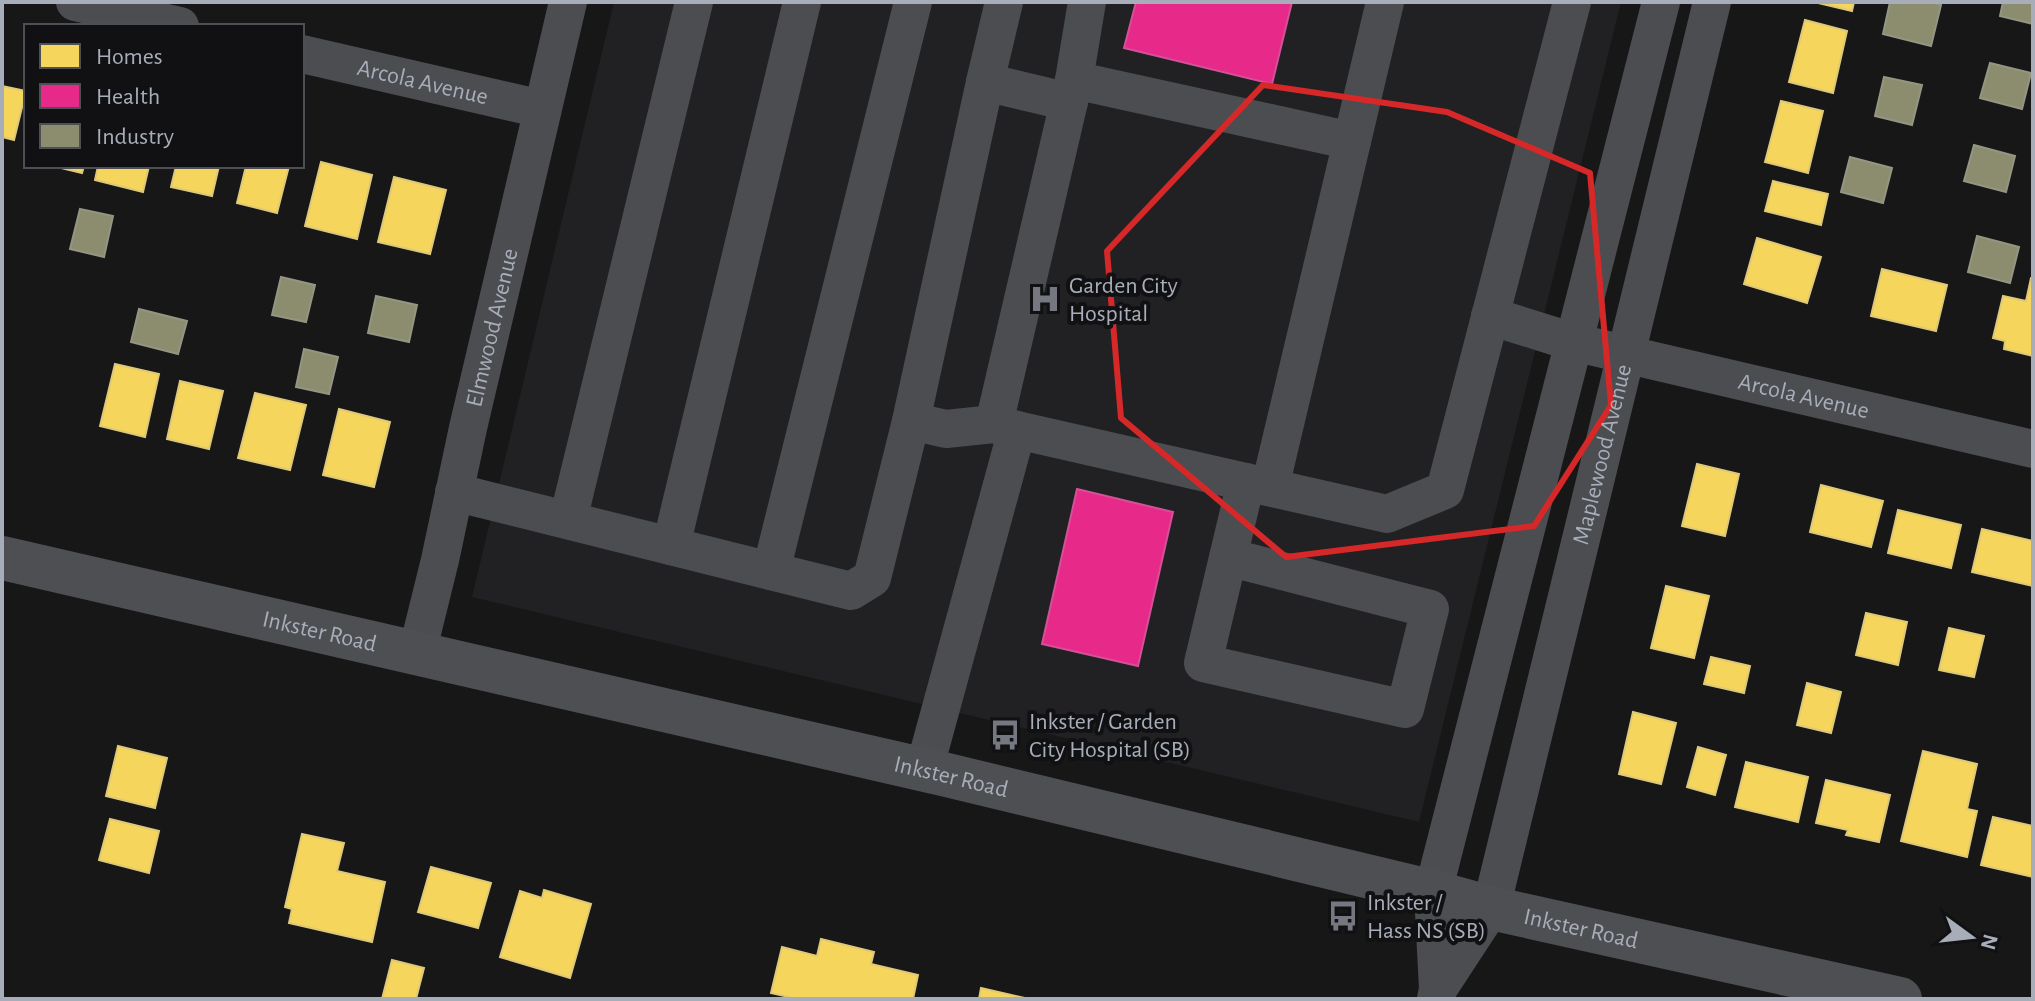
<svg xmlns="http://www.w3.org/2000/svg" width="2035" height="1001" viewBox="0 0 2035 1001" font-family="'Alegreya Sans',sans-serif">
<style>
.built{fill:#212124}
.homes{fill:#f6d55c;stroke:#dec978;stroke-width:2}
.health{fill:#e7298a;stroke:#d45198;stroke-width:2}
.industry{fill:#8c8c6e;stroke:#949684;stroke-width:2}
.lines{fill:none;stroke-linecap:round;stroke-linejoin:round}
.minor{stroke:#4b4d50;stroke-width:38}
.major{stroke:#4e4f52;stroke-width:44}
.marked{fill:none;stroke:#d62828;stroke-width:6;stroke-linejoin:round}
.labels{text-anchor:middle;stroke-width:8;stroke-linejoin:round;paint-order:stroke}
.street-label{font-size:24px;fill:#a7adb9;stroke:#111113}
.poi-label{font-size:24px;fill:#a7adb9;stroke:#111113;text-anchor:start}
</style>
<rect width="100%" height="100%" fill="#171717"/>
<polygon class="built" points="614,2 1621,2 1419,822 472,597"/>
<g class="homes">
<polygon points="1814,2 1854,2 1852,11"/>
<polygon points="1805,20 1847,31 1833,93 1789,82"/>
<polygon points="2,86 26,91 14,140 2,137"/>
<polygon points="1781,101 1823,111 1808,173 1765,162"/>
<polygon points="321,162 372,175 357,239 305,226"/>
<polygon points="53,166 84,166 82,173"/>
<polygon points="98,166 149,166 143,192 95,180"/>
<polygon points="176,166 219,166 212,196 171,187"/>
<polygon points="246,166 289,166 277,213 237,203"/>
<polygon points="394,177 446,190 430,254 378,242"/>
<polygon points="1773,181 1828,194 1821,225 1765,211"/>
<polygon points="1757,238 1821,257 1807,303 1744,284"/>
<polygon points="1882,269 1947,285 1936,331 1871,316"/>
<polygon points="2031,278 2033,278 2033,356 2004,349 2005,341 1993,338 2003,296 2026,301"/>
<polygon points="115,364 159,374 145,437 100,426"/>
<polygon points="180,381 223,391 209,449 167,439"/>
<polygon points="255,393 306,405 290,470 238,458"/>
<polygon points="339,409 390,422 374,487 323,475"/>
<polygon points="1697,464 1739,474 1725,536 1682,526"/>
<polygon points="1821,485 1883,501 1871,547 1810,532"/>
<polygon points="1898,510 1961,525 1951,568 1888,553"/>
<polygon points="1982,529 2033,541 2033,586 1972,572"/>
<polygon points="1666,586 1709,596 1694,658 1651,648"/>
<polygon points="1866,613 1907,622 1898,665 1856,655"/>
<polygon points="1949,628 1984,636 1974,677 1939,670"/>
<polygon points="1711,657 1750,666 1744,693 1704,684"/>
<polygon points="1807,683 1841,692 1831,733 1797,725"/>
<polygon points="1633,712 1676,723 1661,784 1619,774"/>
<polygon points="118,746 167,758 155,808 106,796"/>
<polygon points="1698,747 1726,755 1715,795 1687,787"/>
<polygon points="1923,751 1977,764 1967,809 1977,811 1967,857 1901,841"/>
<polygon points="1746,762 1808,777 1798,822 1735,807"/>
<polygon points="1826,780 1890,795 1879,842 1846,835 1848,830 1816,823"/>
<polygon points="1993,817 2033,826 2033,877 1981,865"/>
<polygon points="110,819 159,831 149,873 99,860"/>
<polygon points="302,834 344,843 337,871 385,882 372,942 289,923 292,909 285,907"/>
<polygon points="431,867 491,883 478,928 418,912"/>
<polygon points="544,890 591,904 570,978 500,957 520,891 542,898"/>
<polygon points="821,939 874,952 871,964 918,975 913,999 798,999 771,993 782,947 817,956"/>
<polygon points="392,960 424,968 416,999 382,999"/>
<polygon points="981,988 1029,999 979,999"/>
</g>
<g class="health">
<polygon points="1136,2 1292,2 1272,84 1124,48"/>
<polygon points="1077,489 1173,512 1138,666 1042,644"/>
</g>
<g class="industry">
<polygon points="1890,2 1931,2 1941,5 1931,46 1883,34"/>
<polygon points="2003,2 2033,2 2033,24 2000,16"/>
<polygon points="1990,63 2031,73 2022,109 1980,98"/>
<polygon points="1884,77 1922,85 1912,125 1875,116"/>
<polygon points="1974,145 2015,156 2006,192 1964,181"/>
<polygon points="1850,157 1892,168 1883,203 1841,192"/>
<polygon points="80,209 113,216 104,257 70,249"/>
<polygon points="1977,236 2019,247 2010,283 1968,272"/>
<polygon points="281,277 315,285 306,322 272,315"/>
<polygon points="376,296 417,305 409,342 368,333"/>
<polygon points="139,309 187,321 178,354 131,342"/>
<polygon points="304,349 338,357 329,394 296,387"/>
</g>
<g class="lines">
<g class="minor">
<polyline points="75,2 180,26"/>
<polyline points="1004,2 985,82 1069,102"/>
<path id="s1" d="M302,54L542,109"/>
<polyline points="1074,80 1352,141"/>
<path id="s2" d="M1490,316L1573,342L2033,449"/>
<polyline points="911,421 946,429 994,424"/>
<polyline points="1017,430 994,424 1074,80 1087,2"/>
<polyline points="1270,487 1385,2"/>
<polyline points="454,492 851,591 872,578 911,421 985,82"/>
<polyline points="568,520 694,2"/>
<polyline points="671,546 802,2"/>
<polyline points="1228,557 1430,609 1405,709 1203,663 1246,482"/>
<polyline points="771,571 913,2"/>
<path id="s3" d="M417,653L440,560L468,428L568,2"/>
<polyline points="924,770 1017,430 1387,514 1445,490 1572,2"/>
<polyline points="1438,989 1433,892 1661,2"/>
<path id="s4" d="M1436,999L1438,989L1491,908L1712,2"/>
</g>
<path class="major" id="s5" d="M2,558L947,775L1433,892L1491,908L1900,999"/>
</g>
<path class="marked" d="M1263,85L1447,112L1590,173L1611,405L1534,526L1286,557L1121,418L1107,251Z"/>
<defs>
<g id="hospital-bare" transform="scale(2.4)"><path d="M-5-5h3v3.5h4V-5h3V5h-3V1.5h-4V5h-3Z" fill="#757880" stroke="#111113" stroke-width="2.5" paint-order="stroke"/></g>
<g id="bus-bare" transform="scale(2.4)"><path d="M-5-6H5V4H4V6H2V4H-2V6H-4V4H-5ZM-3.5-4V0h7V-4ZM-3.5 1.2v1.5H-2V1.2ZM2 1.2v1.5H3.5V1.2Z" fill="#757880" stroke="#111113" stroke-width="2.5" paint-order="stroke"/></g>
</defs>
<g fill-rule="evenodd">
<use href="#hospital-bare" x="1045" y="299"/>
<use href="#bus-bare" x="1005" y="735"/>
<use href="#bus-bare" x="1343" y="916"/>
</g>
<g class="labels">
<g class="street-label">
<text dy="8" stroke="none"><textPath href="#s1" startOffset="124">Arcola Avenue</textPath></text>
<text dy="8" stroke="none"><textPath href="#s3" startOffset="334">Elmwood Avenue</textPath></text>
<text dy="8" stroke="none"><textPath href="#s2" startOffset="324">Arcola Avenue</textPath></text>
<text dy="8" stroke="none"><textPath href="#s4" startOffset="574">Maplewood Avenue</textPath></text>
<text dy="8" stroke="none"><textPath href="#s5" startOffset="326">Inkster Road</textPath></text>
<text dy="8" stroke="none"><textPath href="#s5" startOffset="974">Inkster Road</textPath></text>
<text dy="8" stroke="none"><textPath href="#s5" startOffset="1622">Inkster Road</textPath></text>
</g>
<g class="poi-label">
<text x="1069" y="293">Garden City<tspan x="1069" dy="28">Hospital</tspan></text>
<text x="1029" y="729">Inkster / Garden<tspan x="1029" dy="28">City Hospital (SB)</tspan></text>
<text x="1367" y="910">Inkster /<tspan x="1367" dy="28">Hass NS (SB)</tspan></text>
</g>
</g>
<rect width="2035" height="1001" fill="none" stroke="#a7adb9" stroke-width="8"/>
<rect x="24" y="24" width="280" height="144" fill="#111113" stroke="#4d4f55" stroke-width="2"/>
<rect x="40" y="44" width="40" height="24" fill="#f6d55c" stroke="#4d4f55" stroke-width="2"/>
<text x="96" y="64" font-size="24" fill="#a7adb9">Homes</text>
<rect x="40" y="84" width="40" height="24" fill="#e7298a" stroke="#4d4f55" stroke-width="2"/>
<text x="96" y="104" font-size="24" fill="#a7adb9">Health</text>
<rect x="40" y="124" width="40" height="24" fill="#8c8c6e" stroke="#4d4f55" stroke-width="2"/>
<text x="96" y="144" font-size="24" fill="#a7adb9">Industry</text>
<g transform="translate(1971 937) rotate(105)" stroke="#111113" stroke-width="6" paint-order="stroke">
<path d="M0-6L14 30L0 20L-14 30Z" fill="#a7adb9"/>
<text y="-12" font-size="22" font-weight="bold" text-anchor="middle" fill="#a7adb9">N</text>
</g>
</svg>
